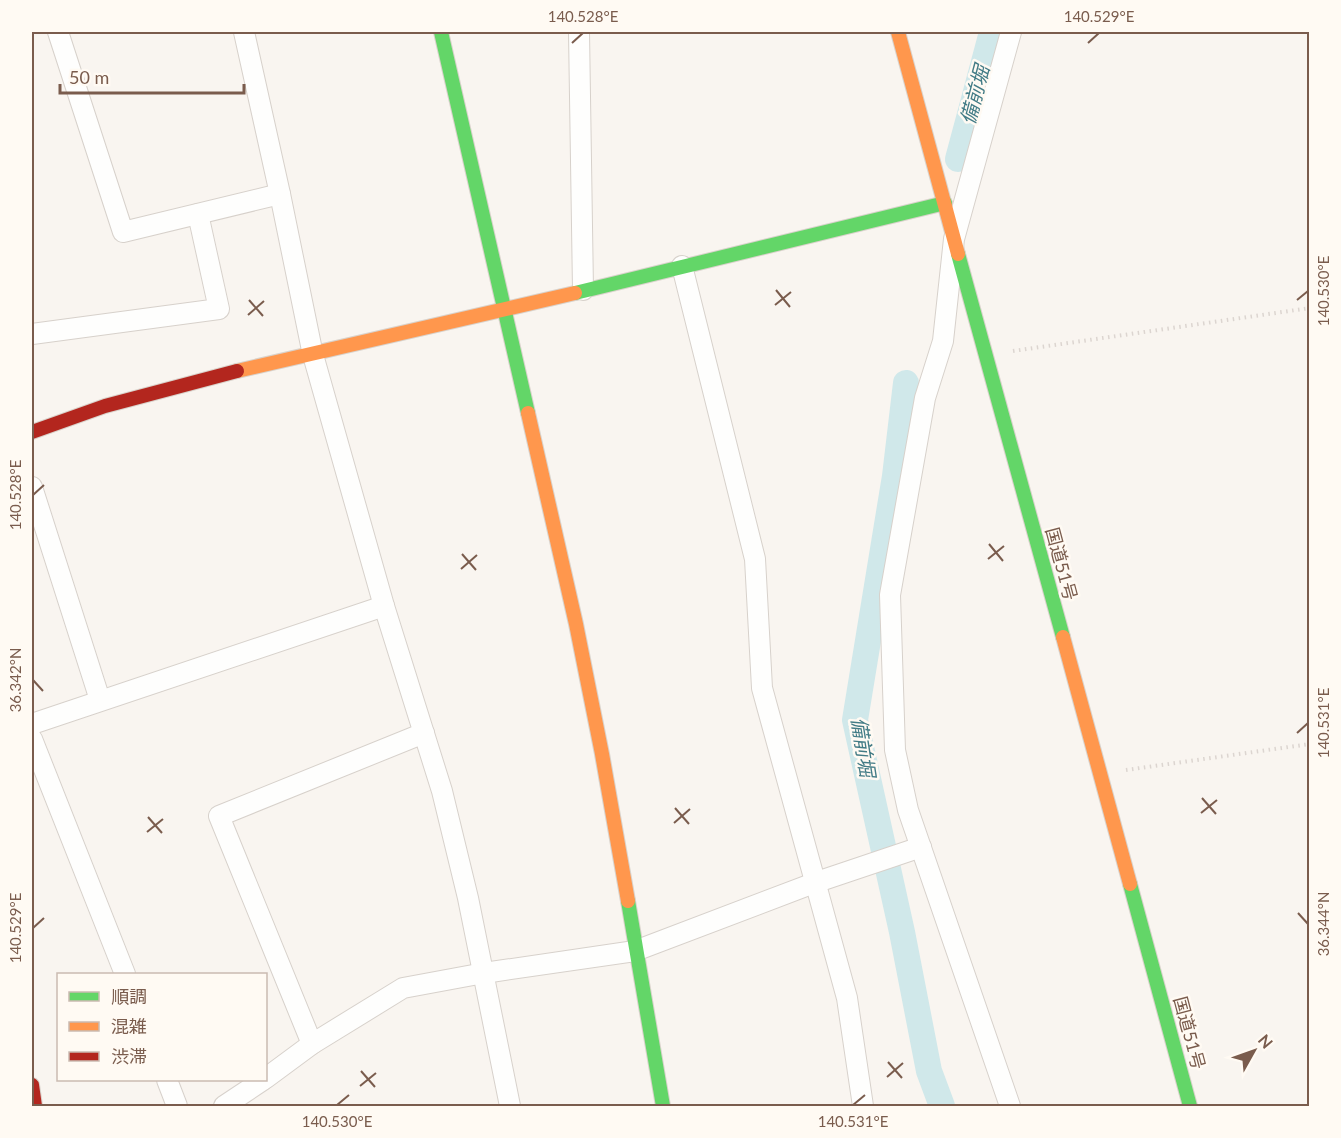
<svg xmlns="http://www.w3.org/2000/svg" width="1341" height="1138" viewBox="0 0 1341 1138" font-family="Lato,'Noto Sans JP',sans-serif">
<style>
.lines{fill:none;stroke-linecap:round;stroke-linejoin:round}
.canal{stroke:#d0e8ea;stroke-width:26}
.street-casing{stroke:#d7d1cb;stroke-width:22}
.fast-casing{stroke:#d9d2cb;stroke-width:16}
.slow-casing{stroke:#d9d2cb;stroke-width:16}
.jam-casing{stroke:#d9d2cb;stroke-width:16}
.path{stroke:#dcd5d0;stroke-width:4;stroke-dasharray:1.5 4.5;stroke-linecap:butt}
.street{stroke:#fefefd;stroke-width:20}
.fast{stroke:#63d668;stroke-width:14}
.slow{stroke:#ff974d;stroke-width:14}
.jam{stroke:#b3261e;stroke-width:14}
.ticks{fill:none;stroke:#7a5c4d;stroke-width:2}
.labels{text-anchor:middle;stroke-width:5;stroke-linejoin:round;paint-order:stroke}
.street-label{font-size:18px;fill:#7a5c4d;stroke:#fffaf3}
.water-label{font-size:20px;font-style:italic;fill:#437c86;stroke:#fffaf3}
.neatline{fill:none;stroke:#7a5c4d;stroke-width:2}
.ticks-label{font-size:15px;text-anchor:middle;fill:#7a5c4d}
</style>
<rect width="100%" height="100%" fill="#f9f5f0"/>
<g class="lines">
<g class="canal">
<polyline points="958,159 992,32"/>
<polyline points="906,383 895,476 855,720 902,932 929,1071 942,1106"/>
</g>
<g class="street-casing">
<g id="street">
<polyline points="58,32 123,232 280,194"/>
<polyline points="244,32 280,194 313,355 384,606 442,791 468,898 510,1106"/>
<polyline points="579,32 583,290"/>
<polyline points="682,266 755,559 762,688 847,998 863,1106"/>
<polyline points="32,334 219,309 198,214"/>
<polyline points="32,487 100,700"/>
<polyline points="32,724 384,606"/>
<polyline points="32,739 125,974"/>
<polyline points="312,1044 219,816 424,733"/>
<polyline points="266,1078 312,1044 403,988 484,973 635,951 814,883 921,847"/>
<polyline points="167,1080 177,1106"/>
<polyline points="224,1106 263,1080"/>
<polyline points="1010,1106 908,810 895,750 890,595 925,398 943,341 954,239 1011,32"/>
</g>
</g>
<g class="fast-casing">
<g id="fast">
<polyline points="441,32 528,413"/>
<polyline points="958,254 1063,637"/>
<polyline points="575,293 945,203"/>
<polyline points="1130,884 1190,1106"/>
<polyline points="628,901 663,1106"/>
</g>
</g>
<g class="slow-casing">
<g id="slow">
<polyline points="898,32 958,254"/>
<polyline points="237,371 575,293"/>
<polyline points="528,413 576,624 602,754 628,901"/>
<polyline points="1063,637 1130,884"/>
</g>
</g>
<g class="jam-casing">
<g id="jam">
<polyline points="32,432 105,406 237,371"/>
<polyline points="32,1085 35,1106"/>
</g>
</g>
<g class="path">
<polyline points="1013,351 1310,308"/>
<polyline points="1126,770 1310,744"/>
</g>
<use href="#street" class="street"/>
<use href="#fast" class="fast"/>
<use href="#slow" class="slow"/>
<use href="#jam" class="jam"/>
</g>
<path class="ticks" d="M572,43L583,33M1088,43L1099,33M776,290L790,307M249,300L263,316M1297,300L1308,291M775,305L791,292M248,315L264,301M33,495L44,485M989,544L1003,561M462,554L476,570M988,559L1004,546M461,569L477,555M33,680L43,691M1297,733L1308,723M1202,798L1216,814M675,808L689,824M1201,813L1217,800M148,817L162,833M674,823L690,809M147,832L163,819M1298,913L1308,924M33,928L44,918M888,1062L902,1078M361,1071L375,1087M887,1077L903,1063M360,1086L376,1073M337,1105L349,1095M853,1105L865,1095"/>
<g class="labels">
<g class="street-label">
<text transform="translate(1061 564) rotate(75)" y="6">国道51号</text>
<text transform="translate(1189 1033) rotate(75)" y="6">国道51号</text>
</g>
<g class="water-label">
<text transform="translate(975 95) rotate(-75)" y="7">備前堀</text>
<text transform="translate(863 747) rotate(81)" y="7">備前堀</text>
</g>
</g>
<rect width="1341" height="1138" fill="none" stroke="#fffaf3" stroke-width="66"/>
<rect x="57" y="973" width="210" height="108" fill="#fffaf3" stroke="#cabbb1" stroke-width="1.5"/>
<rect x="69" y="992" width="30" height="9" fill="#63d668" stroke="#cabbb1" stroke-width="1.5"/>
<text x="111" y="1003" font-size="18" fill="#7a5c4d">順調</text>
<rect x="69" y="1022" width="30" height="9" fill="#ff974d" stroke="#cabbb1" stroke-width="1.5"/>
<text x="111" y="1033" font-size="18" fill="#7a5c4d">混雑</text>
<rect x="69" y="1052" width="30" height="9" fill="#b3261e" stroke="#cabbb1" stroke-width="1.5"/>
<text x="111" y="1063" font-size="18" fill="#7a5c4d">渋滞</text>
<g transform="translate(1254 1051) rotate(50)" stroke="#fffaf3" stroke-width="4.5" paint-order="stroke">
<path d="M0-4.5L10 22L0 15L-10 22Z" fill="#7a5c4d"/>
<text y="-9" font-size="16" font-weight="bold" text-anchor="middle" fill="#7a5c4d">N</text>
</g>
<path d="M60 84v9h184v-9" fill="none" stroke="#7a5c4d" stroke-width="3"/>
<text x="69" y="84" font-size="18" fill="#7a5c4d" stroke="#fffaf3" stroke-width="4.5" paint-order="stroke">50 m</text>
<rect x="33" y="33" width="1275" height="1072" class="neatline"/>
<g class="ticks-label">
<text x="583" y="22">140.528°E</text>
<text x="1099" y="22">140.529°E</text>
<text transform="translate(1324 291) rotate(-90)" y="5">140.530°E</text>
<text transform="translate(16 495) rotate(-90)" y="5">140.528°E</text>
<text transform="translate(16 680) rotate(-90)" y="5">36.342°N</text>
<text transform="translate(1324 723) rotate(-90)" y="5">140.531°E</text>
<text transform="translate(1324 924) rotate(-90)" y="5">36.344°N</text>
<text transform="translate(16 928) rotate(-90)" y="5">140.529°E</text>
<text x="337" y="1127">140.530°E</text>
<text x="853" y="1127">140.531°E</text>
</g>
</svg>
